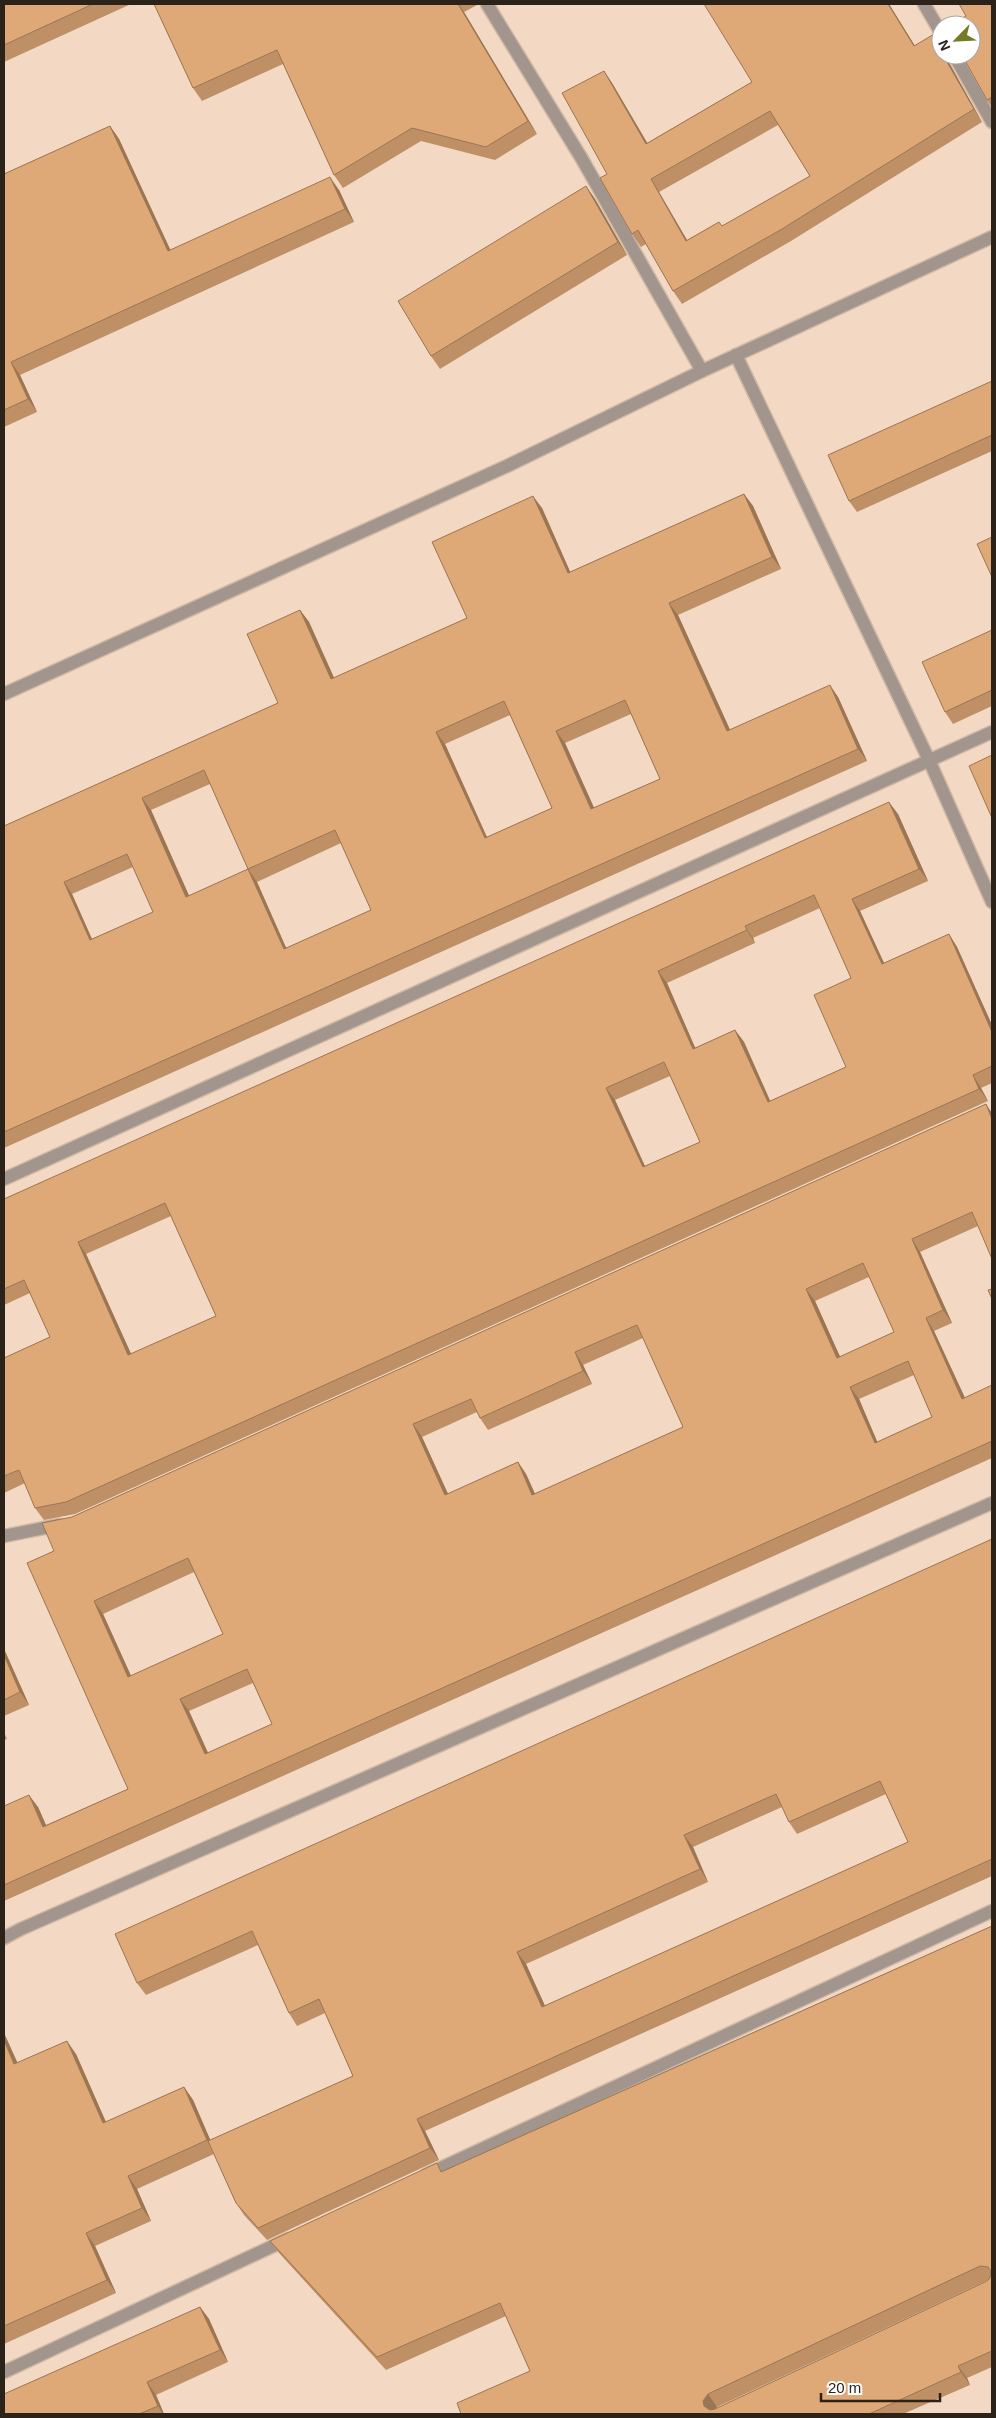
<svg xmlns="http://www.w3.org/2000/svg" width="996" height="2418" viewBox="0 0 996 2418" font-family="Arial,sans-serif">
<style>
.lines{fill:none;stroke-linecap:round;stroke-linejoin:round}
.street-casing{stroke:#cfb8a4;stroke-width:15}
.street{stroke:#a1958d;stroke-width:12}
.wall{fill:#bf9066;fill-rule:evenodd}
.shaded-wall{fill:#9b7653}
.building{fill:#dea877;stroke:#9b7653;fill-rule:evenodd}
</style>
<rect width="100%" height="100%" fill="#f3d9c3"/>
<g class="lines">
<g class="street-casing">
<g id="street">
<polyline points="487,4 582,159 702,371"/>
<polyline points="924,4 941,33"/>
<polyline points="954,55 992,122"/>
<polyline points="736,355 929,760 992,902"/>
<polyline points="4,694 507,466 702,371 992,237"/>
<polyline points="4,1179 992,732"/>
<polyline points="4,1536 59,1525"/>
<polyline points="4,1938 21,1929 992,1503"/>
<polyline points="426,2175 992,1911"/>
<polyline points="4,2372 288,2239"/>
</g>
</g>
<use href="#street" class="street"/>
</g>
<g class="wall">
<polygon points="4,4 131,4 4,62"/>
<polygon points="154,4 479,4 464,12 537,134 495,160 421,141 343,188 334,175 283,64 202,101 193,88"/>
<path d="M889,4L915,46L941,30V55L947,59L982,122L791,241L682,304L673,291L646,244L641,247L632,234L607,174L604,71L612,83L647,143L752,82ZM778,125L810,176L722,226L719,222L687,240L659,192Z"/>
<polygon points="992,4 992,107 987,100"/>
<polygon points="110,126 119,139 170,250 339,190 354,222 20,375 37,412 4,427 4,174"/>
<polygon points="586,186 595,199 627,255 440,369 431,356"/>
<polygon points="992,381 992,451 857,512 849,501"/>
<path d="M744,494L753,506L781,569L678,615L730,730L838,697L867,761L4,1148V826L278,703L300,610L309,622L334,678L467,618L542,508L570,572ZM631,714L660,779L594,808L565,743ZM510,715L552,808L487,837L445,744ZM210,784L248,869L189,896L151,810ZM341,843L371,910L286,948L257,882ZM133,867L153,912L92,939L72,894Z"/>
<polygon points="992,630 992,706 953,724 945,712"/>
<path d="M898,814L928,881L860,911L884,963L949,934L957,947L992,1025V1083L981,1088L988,1101L75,1514L44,1520L35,1508L25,1483L4,1493V1358L50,1337L30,1293L4,1305V1199ZM820,908L851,978L846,1067L770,1101L744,1042L735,1030L695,1048L667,983L755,943L753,938ZM670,1076L700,1142L645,1166L615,1100ZM171,1216L216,1316L131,1354L86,1254Z"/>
<path d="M986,1104L978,1226L920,1252L952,1323L934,1331L965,1398L992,1385V1458L4,1901V1806L38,1807L46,1825L128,1789L54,1551L72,1517ZM869,1277L894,1332L840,1357L815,1301ZM643,1338L683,1427L535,1494L526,1474L518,1462L448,1494L422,1437L477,1412L480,1418L488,1430L592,1384L583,1365ZM914,1375L932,1417L877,1442L859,1399ZM194,1572L223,1634L131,1676L103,1614ZM253,1683L272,1724L208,1753L189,1711Z"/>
<path d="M992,1539V1876L425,2131L439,2160L267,2240L244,2215L236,2203L214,2154L137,2189L151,2221L95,2246L116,2293L4,2344V2033L17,2063L76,2054L106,2122L184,2087L193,2100L210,2140L353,2076L325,2013L297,2026L289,2013L258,1945L146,1995L137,1983ZM886,1794L908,1842L545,2006L526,1964L708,1882L693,1847L782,1807L789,1822L797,1834Z"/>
<polygon points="4,1649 29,1705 4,1716"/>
<polygon points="4,1732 7,1739 4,1740"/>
<path d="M992,1926V2367L967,2378L970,2385L903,2414H461L530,2371L506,2316L386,2370L279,2253L270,2241L442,2171ZM990,2279L987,2281L715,2409L717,2407Z"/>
<polygon points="200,2307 209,2319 228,2362 156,2395 164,2414 4,2414"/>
</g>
<g class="shaded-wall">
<polygon points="458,4 464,12 537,134 528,121"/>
<polygon points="888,4 889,4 923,59 914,46"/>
<polygon points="938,39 941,43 941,52 938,46"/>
<polygon points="943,55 947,55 947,59 982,122 974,109"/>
<polygon points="604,71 612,83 655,156 646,144"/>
<polygon points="110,126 119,139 177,264 168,251"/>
<polygon points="330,177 339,190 354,222 345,209"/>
<polygon points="651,179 659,192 695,254 686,241"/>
<polygon points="586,186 595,199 627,255 618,242"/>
<polygon points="11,362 20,375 37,412 28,399"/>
<polygon points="744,494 753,506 781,569 772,557"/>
<polygon points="533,496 542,508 576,585 568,573"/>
<polygon points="669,603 678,615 736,743 727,731"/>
<polygon points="300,610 309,622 340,691 331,679"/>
<polygon points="830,685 838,697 867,761 858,749"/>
<polygon points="556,731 565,743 600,821 591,809"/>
<polygon points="436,732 445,744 493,851 485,838"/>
<polygon points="142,798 151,810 195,909 186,897"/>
<polygon points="889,802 898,814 928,881 919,869"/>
<polygon points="248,869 257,882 292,961 284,949"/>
<polygon points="64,882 72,894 98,953 90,940"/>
<polygon points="852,899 860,911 890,976 882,964"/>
<polygon points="745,926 753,938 755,943 747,930"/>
<polygon points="949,934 957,947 992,1025 992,1032"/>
<polygon points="658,971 667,983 701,1061 693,1049"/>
<polygon points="735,1030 744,1042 776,1114 768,1102"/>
<polygon points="973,1075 981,1088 988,1101 979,1089"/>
<polygon points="606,1088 615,1100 651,1180 643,1167"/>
<polygon points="986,1104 992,1113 992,1119"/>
<polygon points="912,1239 920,1252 952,1323 943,1310"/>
<polygon points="78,1242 86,1254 137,1367 128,1355"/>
<polygon points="806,1289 815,1301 846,1370 837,1358"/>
<polygon points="926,1318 934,1331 971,1411 962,1399"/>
<polygon points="575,1352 583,1365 592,1384 583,1371"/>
<polygon points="850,1387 859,1399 883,1455 875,1443"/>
<polygon points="413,1424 422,1437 454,1507 445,1495"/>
<polygon points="518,1462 526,1474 541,1507 532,1495"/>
<polygon points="94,1601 103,1614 137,1689 128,1677"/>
<polygon points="4,1649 29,1705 20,1692 4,1655"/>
<polygon points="180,1699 189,1711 214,1766 205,1754"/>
<polygon points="29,1795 38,1807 52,1839 43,1827"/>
<polygon points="684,1835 693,1847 708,1882 700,1869"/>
<polygon points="517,1952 526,1964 551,2019 542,2007"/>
<polygon points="4,2033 24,2077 14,2064 4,2040"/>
<polygon points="67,2041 76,2054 112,2136 103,2123"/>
<polygon points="184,2087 193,2100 216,2153 207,2140"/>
<polygon points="417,2119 425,2131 439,2160 430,2148"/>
<polygon points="128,2176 137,2189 151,2221 142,2208"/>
<polygon points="86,2233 95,2246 116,2293 107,2280"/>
<polygon points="200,2307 209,2319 228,2362 220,2350"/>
<polygon points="958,2366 967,2378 970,2385 961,2372"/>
<polygon points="147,2382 156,2395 164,2414 163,2414 158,2406"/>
<polygon points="708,2394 717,2407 712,2413 704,2406 703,2401"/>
</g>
<g class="building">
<polygon points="4,4 93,4 4,45"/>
<polygon points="154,4 458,4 528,121 486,147 412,128 334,175 277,50 193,88"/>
<path d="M704,4H888L914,46L941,30V36L938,39V46L941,52V55H943L974,109L782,229L673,291L638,230L632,234L600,178L607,174L562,93L604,71L646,144L752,82ZM770,111L810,176L722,226L719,222L686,241L651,179Z"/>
<polygon points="959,4 992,4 992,97 987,100 962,55 971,55 971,25 950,25 966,16"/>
<polygon points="110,126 168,251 330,177 345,209 11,362 28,399 4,410 4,174"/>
<polygon points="586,186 618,242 431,356 398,301"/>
<polygon points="992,381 992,435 849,501 828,455"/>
<path d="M744,494L772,557L669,603L727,731L830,685L858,749L4,1132V826L278,703L247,634L300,610L331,679L467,618L432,542L533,496L568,573ZM625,700L660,779L591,809L556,731ZM504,701L552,808L485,838L436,732ZM204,770L248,869L186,897L142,798ZM335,830L371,910L284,949L248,869ZM127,854L153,912L90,940L64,882Z"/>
<polygon points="992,537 992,577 977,544"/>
<polygon points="992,630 992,690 945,712 922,662"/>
<polygon points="992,755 992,818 969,766"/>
<path d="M889,802L919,869L852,899L882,964L949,934L992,1032V1066L973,1075L979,1089L66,1502L35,1508L19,1470L4,1476V1358L50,1337L24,1280L4,1289V1199ZM814,895L851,978L814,995L846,1067L768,1102L735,1030L693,1049L658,971L747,930L745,926ZM664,1062L700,1142L643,1167L606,1088ZM165,1203L216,1316L128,1355L78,1242Z"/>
<path d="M986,1104L992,1119V1259L972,1212L912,1239L943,1310L926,1318L962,1399L992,1385V1441L4,1885V1806L29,1795L43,1827L128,1789L27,1563L54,1551L42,1523L72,1517ZM863,1263L894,1332L837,1358L806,1289ZM637,1325L683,1427L532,1495L518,1462L445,1495L413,1424L471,1399L480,1418L583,1371L575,1352ZM908,1361L932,1417L875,1443L850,1387ZM188,1558L223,1634L128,1677L94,1601ZM247,1669L272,1724L205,1754L180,1699Z"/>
<polygon points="992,1289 992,1299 988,1290"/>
<path d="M992,1539V1859L417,2119L430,2148L258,2228L236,2203L208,2141L353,2076L319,1999L289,2013L252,1931L137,1983L115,1934ZM880,1781L908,1842L542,2007L517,1952L700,1869L684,1835L776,1794L789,1822Z"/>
<polygon points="4,1655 20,1692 4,1700"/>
<path d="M992,1926V2351L958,2366L961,2372L869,2414H461L457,2403L530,2371L500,2303L377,2357L270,2241L437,2163L441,2172ZM980,2266L988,2267L991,2271L990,2278L987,2281L715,2409L710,2410L704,2406L703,2401L708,2394Z"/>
<polygon points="4,2040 14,2064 67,2041 103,2123 184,2087 207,2140 128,2176 142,2208 86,2233 107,2280 4,2326"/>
<polygon points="200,2307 220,2350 147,2382 158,2406 139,2414 4,2414 4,2394"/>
</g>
<rect width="996" height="2418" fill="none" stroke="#2b2219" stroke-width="10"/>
<g transform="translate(956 40) rotate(246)"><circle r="24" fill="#ffffff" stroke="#aaa7a3"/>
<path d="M0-4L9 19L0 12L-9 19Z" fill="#767c26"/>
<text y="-8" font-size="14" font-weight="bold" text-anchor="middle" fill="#2b2219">N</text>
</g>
<path d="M821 2393v8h119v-8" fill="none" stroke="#2b2219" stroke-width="2.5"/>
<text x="828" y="2393" font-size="15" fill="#2b2219" stroke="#ffffff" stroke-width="4" paint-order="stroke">20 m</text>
</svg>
